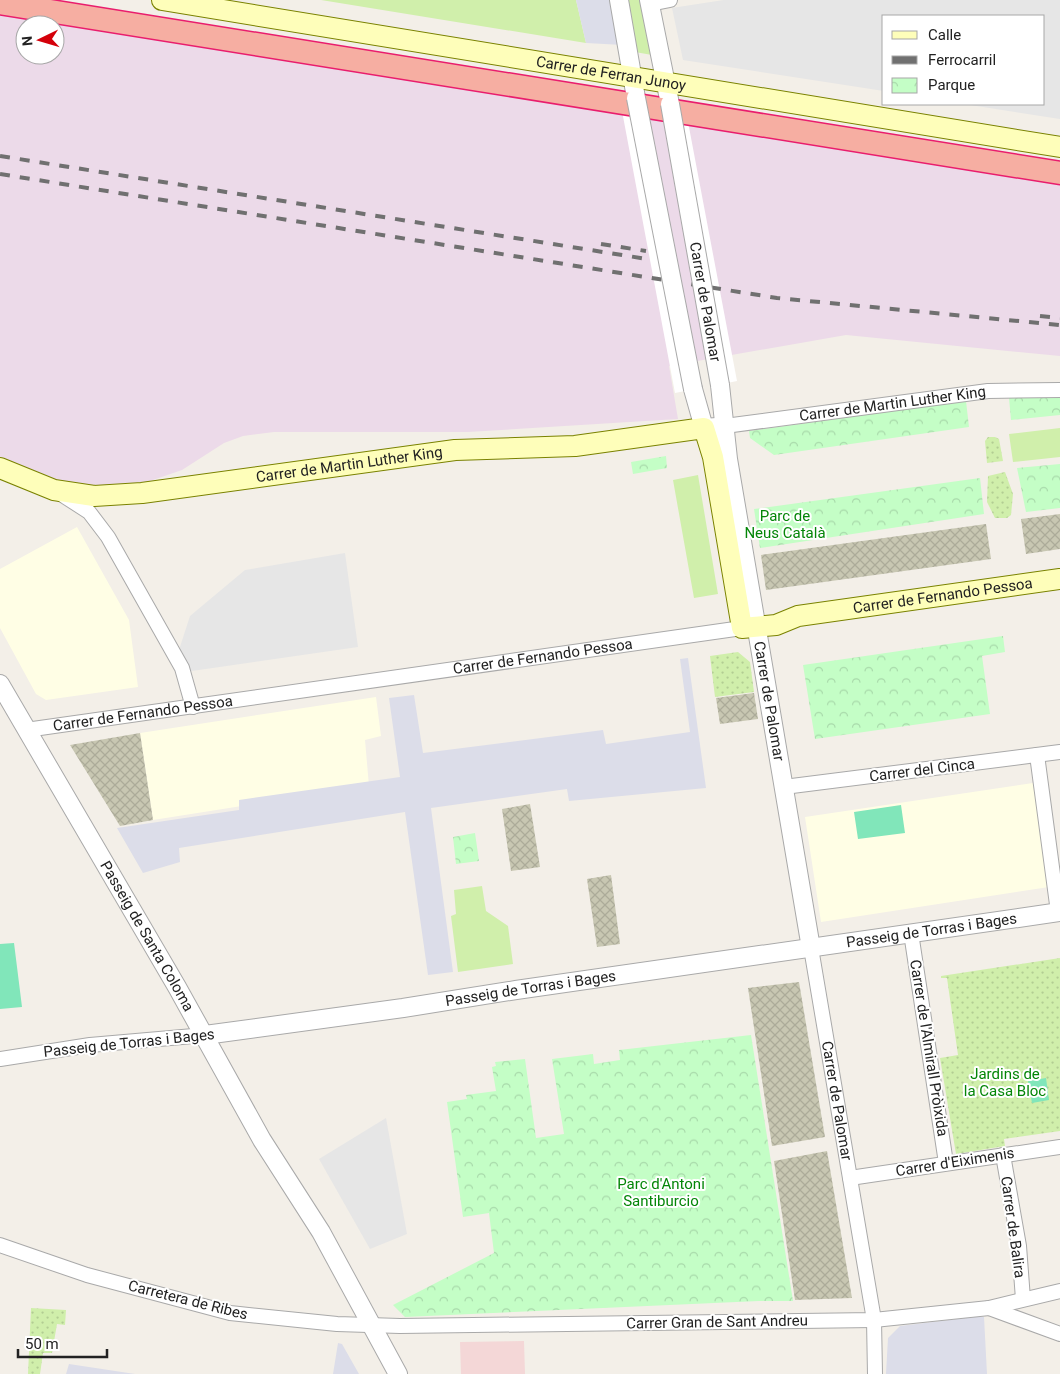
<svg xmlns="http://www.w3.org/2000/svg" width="1060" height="1374" viewBox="0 0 1060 1374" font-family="Roboto,sans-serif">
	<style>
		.commercial { fill: #f4d7d7 }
		.education { fill: #fffee5 }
		.railway { fill: #ecdae9; fill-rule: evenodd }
		.construction { fill: url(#construction-cross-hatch) }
		.grass { fill: #d0efab }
		.park { fill: url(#park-crowns) }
		.garden { fill: url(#garden-dots) }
		.pitch { fill: #81e6ba }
		.parking { fill: #e6e6e6 }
		.plaza { fill: #dcdde9 }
		.pier { fill: #fff }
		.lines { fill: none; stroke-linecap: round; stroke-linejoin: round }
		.minor-casing { stroke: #a9a9a9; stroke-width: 16 }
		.tertiary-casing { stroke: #a9a9a9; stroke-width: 20 }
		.secondary-casing { stroke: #7a8200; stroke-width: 22 }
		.trunk-casing { stroke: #e91d6d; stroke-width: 25 }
		.minor { stroke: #fff; stroke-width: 14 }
		.tertiary { stroke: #fff; stroke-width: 18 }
		.secondary { stroke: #fefeba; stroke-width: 20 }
		.trunk { stroke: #f6aea2; stroke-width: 22 }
		.rail { stroke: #707070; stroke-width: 4; stroke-dasharray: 10 10; stroke-linecap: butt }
		.tertiary-bridge-casing { stroke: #a9a9a9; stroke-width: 20; stroke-linecap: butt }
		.tertiary-bridge { stroke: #fff; stroke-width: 18 }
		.labels { text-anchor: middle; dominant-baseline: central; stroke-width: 4; stroke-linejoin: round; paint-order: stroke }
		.street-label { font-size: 15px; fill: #222; stroke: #fff }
		.park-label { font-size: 15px; fill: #048608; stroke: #fff }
	</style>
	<defs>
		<pattern id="construction-cross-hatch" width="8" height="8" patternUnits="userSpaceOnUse" patternTransform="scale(1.25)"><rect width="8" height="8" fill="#c8c7b2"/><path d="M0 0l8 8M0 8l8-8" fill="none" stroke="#acab99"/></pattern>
		<pattern id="park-crowns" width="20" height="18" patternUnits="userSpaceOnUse" patternTransform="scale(1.25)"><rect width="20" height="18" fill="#c4fec6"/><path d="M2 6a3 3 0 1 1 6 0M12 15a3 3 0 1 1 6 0" fill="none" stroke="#a8d9aa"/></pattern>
		<pattern id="garden-dots" width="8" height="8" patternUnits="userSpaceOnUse" patternTransform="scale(1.25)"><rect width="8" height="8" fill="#d0efab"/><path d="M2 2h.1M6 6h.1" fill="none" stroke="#b2cd93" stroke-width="1.8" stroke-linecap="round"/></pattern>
	</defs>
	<rect width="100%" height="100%" fill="#f3efe8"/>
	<path class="commercial" d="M524 1341 525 1374H461L460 1342Z"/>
	<path class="education" d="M77 527 129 620 138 687 46 700 36 694 0 628V569Z
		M376 697 381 736 365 740 369 786 153 820 140 733Z
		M1033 783 1049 887 821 922 805 817Z"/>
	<path class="railway" d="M0 15 1060 183V356L846 335 669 366 678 419 468 432H274L243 436 224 443 182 470 147 482 125 486 94 488 37 476 8 464 0 457ZM25 25H55V55H25Z"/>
	<path class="construction" d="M1060 514V549L1026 554 1021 519Z
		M986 524 991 559 766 590 761 555Z
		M754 693 758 719 720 724 716 698Z
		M140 733 153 820 120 826 70 745Z
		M530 804 540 867 511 871 502 809Z
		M611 875 620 944 597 947 587 879Z
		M799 982 825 1137 772 1146 748 988Z
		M827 1151 852 1298 795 1300 774 1161Z"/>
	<path class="grass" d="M321 0H576L586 43Z
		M625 0H641L652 55 635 52Z
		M1060 428V457L1013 462 1009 434Z
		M698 475 718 594 694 598 673 480Z
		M482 886 486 911 508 926 513 964 458 972 451 916 456 914 454 890Z"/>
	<path class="park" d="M1060 397V415L1011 420 1009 398Z
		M966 401 969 427 774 455 750 438 749 431Z
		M666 456 667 468 633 474 631 462Z
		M1060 464V508L1026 512 1017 468Z
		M980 478 984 514 760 548 754 509Z
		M1003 636 1005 652 982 656 990 714 815 739 803 665Z
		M475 833 479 861 456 864 453 837Z
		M751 1035 793 1301H759L405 1317 393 1305 494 1253 489 1213 463 1217 447 1102 467 1099 466 1095 496 1091 492 1067 496 1066 495 1062 525 1059 536 1138 564 1134 552 1059 593 1054 594 1064 620 1060 619 1050Z"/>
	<path class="garden" d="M988 437H995L999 439 1003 461 987 463 985 441Z
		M1005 472 1013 494 1011 515 1007 518H995L987 502 988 476Z
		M738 652 750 662 754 692 715 697 710 656Z
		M1060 958V1131L1004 1139 1005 1146 956 1154 940 1058 958 1055 947 978H941V976Z
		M31 1308 66 1310 65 1325 57 1324 52 1353H43L40 1374H28Z"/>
	<path class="pitch" d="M901 805 905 833 858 839 854 812Z
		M14 943 22 1007 0 1009V944Z
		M1046 1078 1049 1100 1032 1103 1028 1081Z"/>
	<path class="parking" d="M724 0H1060V119L964 104H1044V16H884V91L683 60 672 8Z
		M345 553 358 647 185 672 178 653 190 616 245 570Z
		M386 1118 407 1234 370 1249 319 1159Z"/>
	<path class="plaza" d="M576 0H614L623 45 586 43Z
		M688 658 706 788 569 801 567 789 431 808 453 972 428 975 405 812 179 848 180 862 143 873 117 828 239 810V800L400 777 389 698 414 695 423 753 603 730 606 744 690 732 680 659Z
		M973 1317H984L987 1374H886L888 1338 900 1326Z
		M338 1343 342 1344 359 1374H333Z
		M69 1364 135 1374H66Z"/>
	<path class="pier" d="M619 95 644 100 700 388 675 393Z
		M660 102 685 106 737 381 713 386Z"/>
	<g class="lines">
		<defs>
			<g id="minor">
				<path d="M650 4 670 0"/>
				<path id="s1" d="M725 426 988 391 1060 390"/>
				<path d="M61 494 89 512 108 537 182 668 193 707"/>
				<path id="s2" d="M26 730 742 628"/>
				<path d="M1037 755 1058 912"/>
				<path d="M784 787 1060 752"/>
				<path d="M911 933 946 1163"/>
				<path id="s3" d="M811 948 874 1320 875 1374"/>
				<path d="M0 1059 90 1045 205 1035"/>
				<path d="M1003 1155 1019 1246 1023 1299"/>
				<path d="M850 1178 1060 1147"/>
				<path d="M0 1245 87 1275 230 1313 337 1324 400 1326 874 1320 989 1308 1060 1291"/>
				<path d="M989 1308 1060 1334"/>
			</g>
			<g id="tertiary">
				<path d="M619 0 636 98"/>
				<path d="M649 0 670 104"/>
				<path id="s4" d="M720 385 728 459 811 948"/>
				<path d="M693 389 704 428 717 427"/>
				<path id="s5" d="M0 684 177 987 262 1140 321 1232 398 1374"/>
				<path id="s6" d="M205 1035 403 1008 516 990 1060 912"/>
			</g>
			<g id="secondary">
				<path id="s7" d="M162 0 1060 147"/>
				<path id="s8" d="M0 468 54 490 94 496 142 493 455 450 575 446 704 428 713 457 742 628 776 625 798 616 1060 579"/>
			</g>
			<path id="trunk" d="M0 3 1060 173"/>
		</defs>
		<use href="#minor" class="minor-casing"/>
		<use href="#tertiary" class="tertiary-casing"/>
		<use href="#secondary" class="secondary-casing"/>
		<use href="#trunk" class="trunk-casing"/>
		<use href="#minor" class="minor"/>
		<use href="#tertiary" class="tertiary"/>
		<use href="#secondary" class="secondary"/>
		<use href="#trunk" class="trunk"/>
		<path class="rail" d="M0 156 647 259
			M0 174 777 298 1060 325
			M601 244 646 251
			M1040 316 1060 318"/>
		<defs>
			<g id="tertiary-bridge">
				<path d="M636 98 693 389"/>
				<path id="s9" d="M670 104 720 385"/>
			</g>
		</defs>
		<use href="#tertiary-bridge" class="tertiary-bridge-casing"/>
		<use href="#tertiary-bridge" class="tertiary-bridge"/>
	</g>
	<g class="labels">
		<g class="street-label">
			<text stroke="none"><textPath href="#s7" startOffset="455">Carrer de Ferran Junoy</textPath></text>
			<text stroke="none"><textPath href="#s9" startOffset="201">Carrer de Palomar</textPath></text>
			<text stroke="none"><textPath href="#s1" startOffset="169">Carrer de Martin Luther King</textPath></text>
			<text stroke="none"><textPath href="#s8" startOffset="356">Carrer de Martin Luther King</textPath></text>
			<text stroke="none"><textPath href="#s8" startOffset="1121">Carrer de Fernando Pessoa</textPath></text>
			<text stroke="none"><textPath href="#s2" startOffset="522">Carrer de Fernando Pessoa</textPath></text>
			<text stroke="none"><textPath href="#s4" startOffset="320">Carrer de Palomar</textPath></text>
			<text stroke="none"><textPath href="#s2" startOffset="118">Carrer de Fernando Pessoa</textPath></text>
			<text transform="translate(922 770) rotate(-7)">Carrer del Cinca</text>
			<text stroke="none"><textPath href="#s6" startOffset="734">Passeig de Torras i Bages</textPath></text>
			<text stroke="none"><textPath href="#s5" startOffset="292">Passeig de Santa Coloma</textPath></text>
			<text stroke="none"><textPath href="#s6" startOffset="329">Passeig de Torras i Bages</textPath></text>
			<text transform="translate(129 1043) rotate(-6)">Passeig de Torras i Bages</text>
			<text transform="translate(929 1048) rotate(81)">Carrer de l'Almirall Pròixida</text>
			<text stroke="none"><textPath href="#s3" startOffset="155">Carrer de Palomar</textPath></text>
			<text transform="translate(955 1162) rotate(-9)">Carrer d'Eiximenis</text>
			<text transform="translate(1013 1227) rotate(82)">Carrer de Balira</text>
			<text transform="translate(188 1300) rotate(14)">Carretera de Ribes</text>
			<text transform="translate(717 1322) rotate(-1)">Carrer Gran de Sant Andreu</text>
		</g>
		<g class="park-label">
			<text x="785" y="516">Parc de<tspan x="785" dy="17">Neus Català</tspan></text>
			<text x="1005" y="1074">Jardins de<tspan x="1005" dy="17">la Casa Bloc</tspan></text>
			<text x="661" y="1184">Parc d'Antoni<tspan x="661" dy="17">Santiburcio</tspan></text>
		</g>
	</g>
	<rect x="882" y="15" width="162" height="90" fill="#ffffff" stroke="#a7a7a7"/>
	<rect x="892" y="31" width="25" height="8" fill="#fefeba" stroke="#a7a7a7"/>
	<text x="928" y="40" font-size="15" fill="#222222">Calle</text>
	<rect x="892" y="56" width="25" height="8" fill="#707070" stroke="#a7a7a7"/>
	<text x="928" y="65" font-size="15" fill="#222222">Ferrocarril</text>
	<rect x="892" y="78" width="25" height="15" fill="url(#park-crowns)" stroke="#a7a7a7"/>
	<text x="928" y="90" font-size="15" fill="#222222">Parque</text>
	<g transform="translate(40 40) rotate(265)"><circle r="24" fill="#ffffff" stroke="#a7a7a7"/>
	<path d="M0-4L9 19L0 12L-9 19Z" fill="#d4000a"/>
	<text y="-8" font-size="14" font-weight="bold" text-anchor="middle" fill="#222222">N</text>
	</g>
	<path d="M18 1349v8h89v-8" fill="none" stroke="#222222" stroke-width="2.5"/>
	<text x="25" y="1349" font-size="15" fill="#222222" stroke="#ffffff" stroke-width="4" paint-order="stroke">50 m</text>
</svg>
